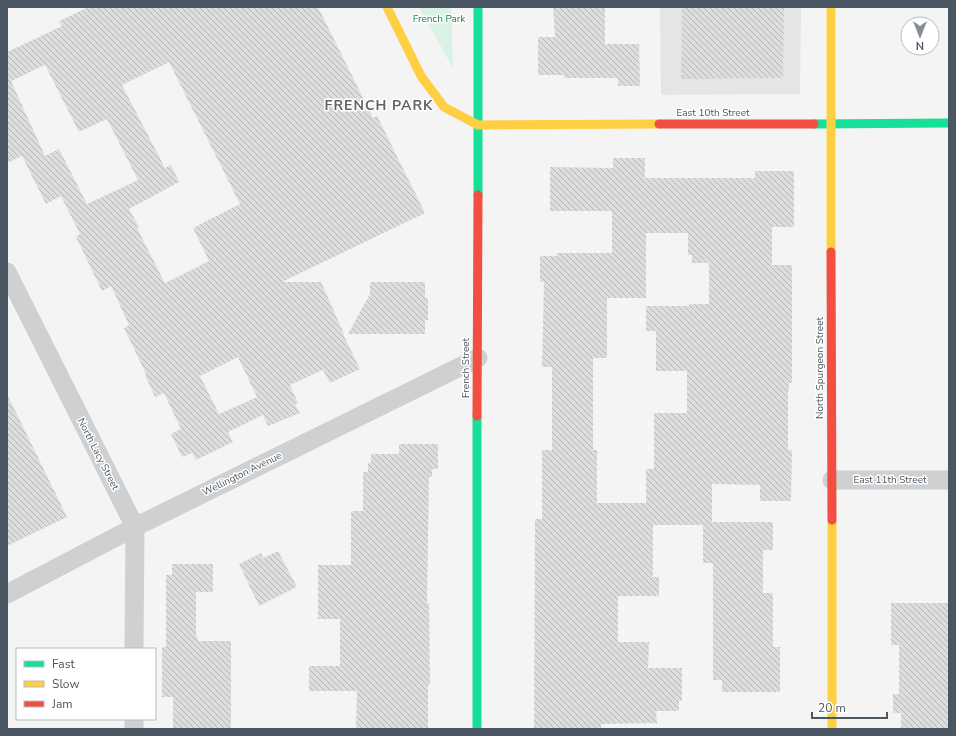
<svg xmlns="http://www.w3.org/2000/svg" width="956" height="736" viewBox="0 0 956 736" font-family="'Nunito Sans',sans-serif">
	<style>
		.education { fill: #e6e5e6 }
		.green { fill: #d9f2e3 }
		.building { fill: url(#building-back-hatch); fill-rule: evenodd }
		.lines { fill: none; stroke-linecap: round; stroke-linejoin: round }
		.street { stroke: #ced0d2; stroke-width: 19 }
		.fast { stroke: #16e098; stroke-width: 9 }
		.slow { stroke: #ffcf43; stroke-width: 9 }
		.jam { stroke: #f24e42; stroke-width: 9 }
		.labels { text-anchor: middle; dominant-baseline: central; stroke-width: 3; stroke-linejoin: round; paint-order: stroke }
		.park-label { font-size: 10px; fill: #17864f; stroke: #fff }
		.street-label { font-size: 10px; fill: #4a5661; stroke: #fff }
		.district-label { font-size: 14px; font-weight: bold; letter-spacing: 1px; fill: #5f6368; stroke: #fff }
	</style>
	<defs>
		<pattern id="building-back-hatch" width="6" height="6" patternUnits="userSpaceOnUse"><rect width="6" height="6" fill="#ddddde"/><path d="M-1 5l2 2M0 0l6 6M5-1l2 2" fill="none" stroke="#b5b6b7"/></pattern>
	</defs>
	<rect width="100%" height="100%" fill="#f4f4f4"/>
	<path class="education" d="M660 7H801L800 94 661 95Z"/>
	<path class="green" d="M419 7H451L453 68Z"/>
	<path class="building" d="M89 7H318L373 118 377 116 425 213 282 282H321L344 334H343L360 369 330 383 323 370 290 385 298 403 295 404 300 413 268 426 263 415 228 432 233 442 196 460 192 453 182 457 171 434 181 429 164 393 155 397 145 375 146 374 124 328 129 325 111 286 102 291 76 237 80 234 61 196 46 204 22 156 7 163V52L62 26 59 21ZM169 62 240 204 193 228 209 261 165 283 137 228 139 227 129 209 179 182 171 165 165 168 122 85ZM45 65 79 132 107 119 138 180 87 204 59 149 45 156 11 81ZM238 357 257 397 219 414 200 376Z
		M553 7H605V44H639L640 86H618V78H564V75H538V37H555Z
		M682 7H784L783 78 681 79Z
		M613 158H645V178H755V171H794V227H772V265H792V383H789V391H788V450H792L791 501H760V485L712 484V522H773V550H763V593H773V647H780V692H722V680H713V563H703V525H653V577H659V596H618V642H649L648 668H682V701H679V711H656L657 723 601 724V729H534L535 519H542V450H552V367H542L544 282H540V256H557V253H612V211H550V167L613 168ZM646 233H688V255H692V263H709V304H689V306H646V331H656V371H687V413H654V469H646V503H597V450H593V358H607V298H646Z
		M370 282H425V298H428V320H425V334H348L370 294Z
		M7 394 67 517 7 546Z
		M399 444H438V469H432V477H429L427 603H429L430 685H428V729H356L357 691H309V666H340V619H318V565H351V511H363V472H368V463H371V454H399Z
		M278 551 297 587 259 606 239 564 261 553 263 558Z
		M172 564H213V592H196V637H198V641H231V729H173V697H162V647H166V575H172Z
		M891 603H949V729H901V713H893V694H899V645H891Z"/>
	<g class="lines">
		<path class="street" d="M7 272 135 527 134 649
			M832 480H949
			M7 594 135 527 478 358
			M134 729V719"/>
		<path class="fast" d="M814 124 949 123
			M478 195V7
			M477 729V416"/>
		<path class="slow" d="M387 7 421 76 444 107 478 125 659 124
			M831 7V252
			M832 520V729"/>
		<path class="jam" d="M659 124H814
			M831 252 832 520
			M477 416 478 195"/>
	</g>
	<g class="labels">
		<g class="park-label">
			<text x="439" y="19">French Park</text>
		</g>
		<g class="street-label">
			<text x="713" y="113">East 10th Street</text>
			<text transform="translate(466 368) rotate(-90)">French Street</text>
			<text transform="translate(820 368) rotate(-90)">North Spurgeon Street</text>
			<text transform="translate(98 454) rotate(63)">North Lacy Street</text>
			<text transform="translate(242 474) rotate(-26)">Wellington Avenue</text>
			<text x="890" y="480">East 11th Street</text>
		</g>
		<g class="district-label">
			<text x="379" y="105">FRENCH PARK</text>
		</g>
	</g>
	<rect width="956" height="736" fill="none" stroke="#4a5661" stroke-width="16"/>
	<rect x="16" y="648" width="140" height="72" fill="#ffffff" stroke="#b7bbc0"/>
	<rect x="24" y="661" width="20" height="6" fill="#16e098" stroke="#b7bbc0"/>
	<text x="52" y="668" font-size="12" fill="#4a5661">Fast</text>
	<rect x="24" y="681" width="20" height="6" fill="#ffcf43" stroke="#b7bbc0"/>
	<text x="52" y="688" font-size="12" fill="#4a5661">Slow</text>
	<rect x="24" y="701" width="20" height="6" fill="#f24e42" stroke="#b7bbc0"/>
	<text x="52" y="708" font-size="12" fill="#4a5661">Jam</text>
	<g transform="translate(920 36) rotate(180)"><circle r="19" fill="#ffffff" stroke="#b7bbc0"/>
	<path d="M0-3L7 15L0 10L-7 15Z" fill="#868d94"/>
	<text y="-6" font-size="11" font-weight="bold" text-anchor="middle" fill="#4a5661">N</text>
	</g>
	<path d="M812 712v6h75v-6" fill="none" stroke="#4a5661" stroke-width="2"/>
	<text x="818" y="712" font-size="12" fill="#4a5661" stroke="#ffffff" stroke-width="3" paint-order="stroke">20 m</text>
</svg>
